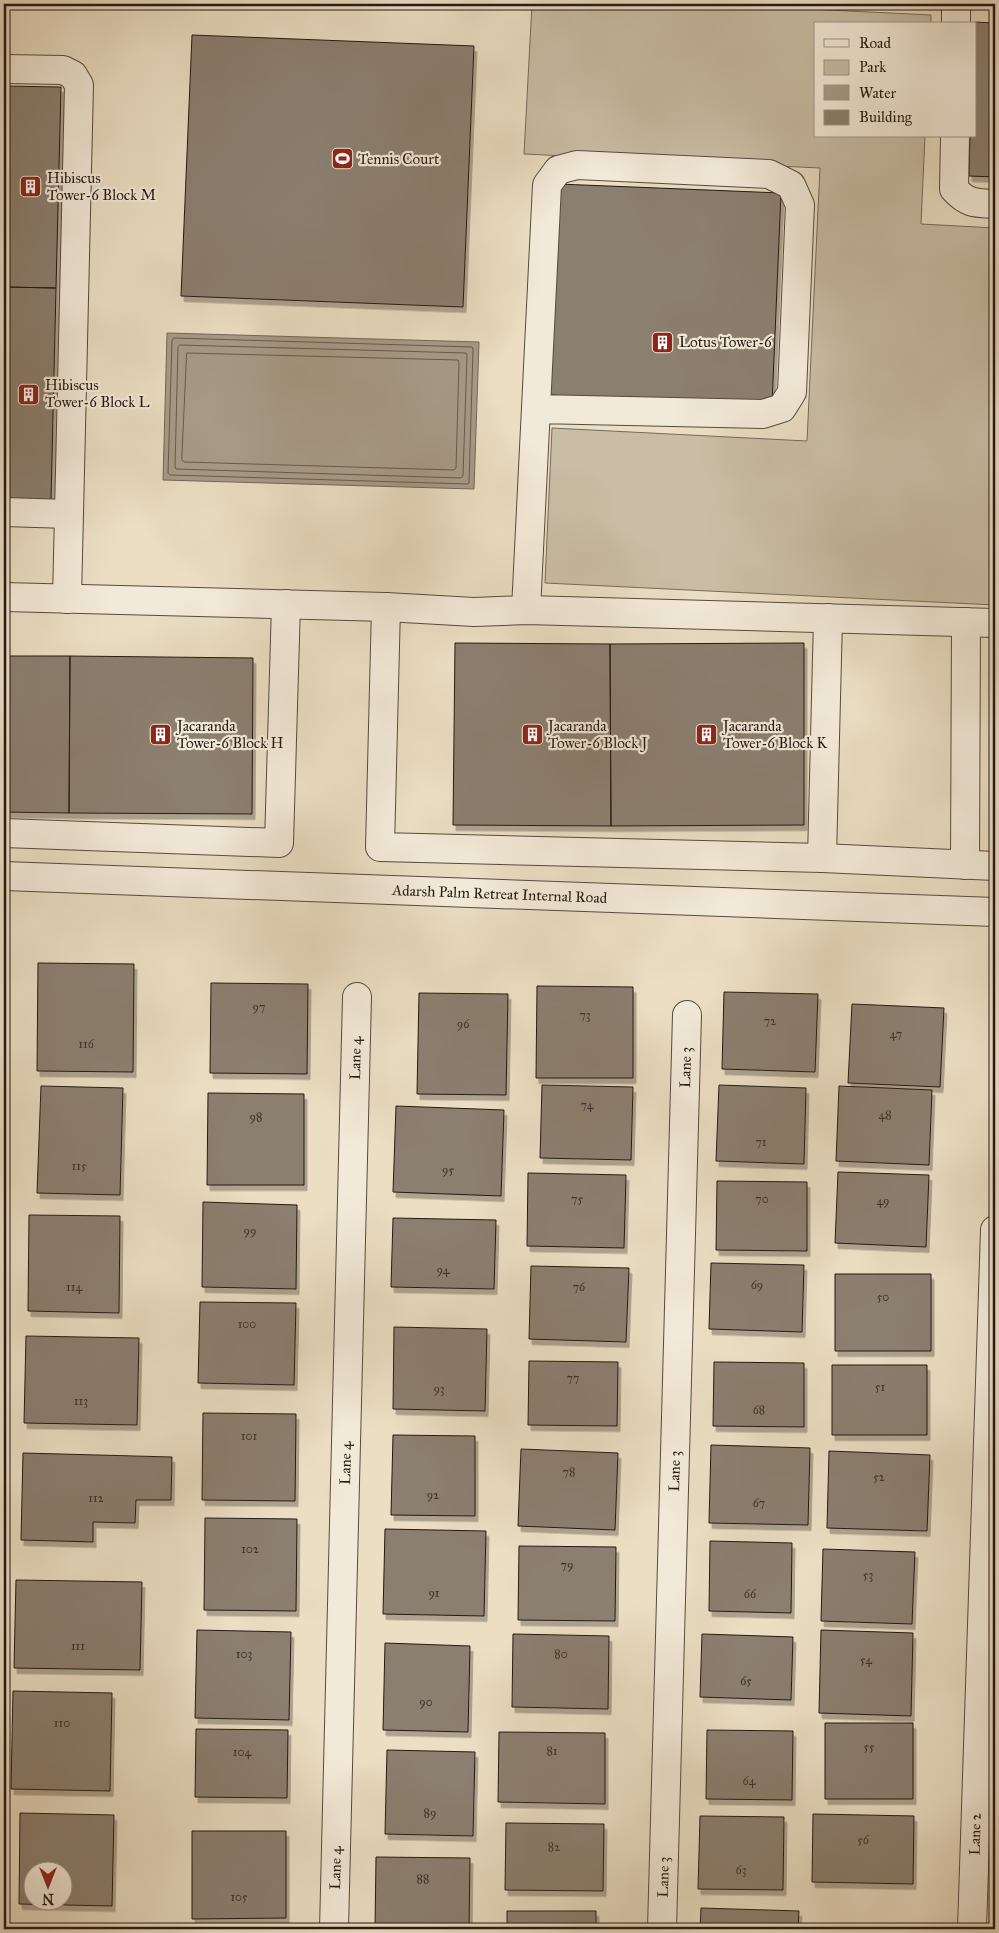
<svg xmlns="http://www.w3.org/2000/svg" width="999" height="1933" viewBox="0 0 999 1933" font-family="'IM FELL Great Primer',serif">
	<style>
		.green { fill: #c9bda5; stroke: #766b5c }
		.water { fill: #a79b88; stroke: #73675a }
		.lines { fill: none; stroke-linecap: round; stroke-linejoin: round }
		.shore { stroke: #665a4e; stroke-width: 1 }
		.building { fill: #8b7f6f; stroke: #241914; fill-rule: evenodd; filter: url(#shadow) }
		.street-casing { stroke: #564a40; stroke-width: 30 }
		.street { stroke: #f2ead8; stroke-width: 28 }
		.labels { text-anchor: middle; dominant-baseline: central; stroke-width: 4.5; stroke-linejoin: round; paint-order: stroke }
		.number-label { font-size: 12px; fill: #3e322b }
		.poi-label { font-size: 15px; fill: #241914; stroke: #f2ead8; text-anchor: start }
		.street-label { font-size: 15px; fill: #241914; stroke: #f2ead8 }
	</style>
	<defs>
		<filter id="shadow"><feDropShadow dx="3" dy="5.5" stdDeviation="0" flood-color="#0004"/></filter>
	</defs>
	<rect width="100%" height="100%" fill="#ebdec3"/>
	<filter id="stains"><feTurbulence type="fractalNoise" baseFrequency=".004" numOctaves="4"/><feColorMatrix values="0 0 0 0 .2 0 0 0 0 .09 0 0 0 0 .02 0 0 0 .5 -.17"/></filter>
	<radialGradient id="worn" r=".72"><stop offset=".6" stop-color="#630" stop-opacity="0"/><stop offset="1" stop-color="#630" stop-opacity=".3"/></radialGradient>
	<path class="green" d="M532 4H706L931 15V24H815V136H925L921 224 995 228V605L545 583 552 428 807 441 820 168 524 154Z"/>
	<path class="water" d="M167 333 479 342 474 489 163 480Z"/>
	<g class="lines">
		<path class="shore" d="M174 338 472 347 473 349 469 483 467 484 170 475 168 473 172 341Z
			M180 345 466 353 467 355 463 476 461 478 176 469 175 467 178 347Z
			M187 353 458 360 459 363 456 468 454 470 184 462 182 460Z"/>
	</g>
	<path class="building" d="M975 22 995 23V177L969 176 970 136H975Z
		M192 35 474 46 463 307 181 296Z
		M4 86 61 87 56 288 4 287Z
		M558 184 781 193 772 405 548 395Z
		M4 287 56 288 51 500 4 499Z
		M455 643 610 644 611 826 453 825Z
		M804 643V825L611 826 610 644Z
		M4 656H70L69 813 4 812Z
		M70 656 253 658 252 814 69 813Z
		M38 963 134 964 133 1072 37 1071Z
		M211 983 308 984 307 1074 210 1073Z
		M537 986 633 987V1078H536Z
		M724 992 818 994 815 1072 722 1069Z
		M419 993 508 994 506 1095 417 1094Z
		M852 1004 944 1008 940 1087 848 1083Z
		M542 1085 633 1087 631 1160 540 1158Z
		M719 1085 806 1088 804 1164 716 1161Z
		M41 1086 123 1088 120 1195 37 1193Z
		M839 1086 932 1090 929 1165 836 1161Z
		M208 1093 304 1094V1185H207Z
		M396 1106 504 1110 501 1196 393 1192Z
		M838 1172 929 1175 926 1247 835 1243Z
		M528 1173 626 1175 624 1248 527 1246Z
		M717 1181 807 1182V1251L716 1250Z
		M203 1202 297 1205 296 1289 202 1287Z
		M29 1215 120 1216 119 1313 28 1311Z
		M393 1218 496 1220 494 1289 391 1287Z
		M711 1263 804 1265 802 1332 709 1329Z
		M531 1266 629 1268 626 1342 529 1339Z
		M835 1274H931V1351H835Z
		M200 1302 296 1303 294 1385 198 1383Z
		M394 1327 487 1329 485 1411 393 1409Z
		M26 1336 139 1338 137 1425 24 1423Z
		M529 1361 618 1362 617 1426 528 1425Z
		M714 1362 804 1363V1427L713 1426Z
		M832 1365H927V1435H832Z
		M203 1413 296 1414 295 1501 202 1500Z
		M393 1435 475 1436V1516L391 1515Z
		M711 1445 810 1448 808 1525 709 1523Z
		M521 1449 618 1453 615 1530 518 1526Z
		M829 1451 930 1455 927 1531 827 1528Z
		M23 1453 172 1457 171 1500H136L135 1523 93 1522V1542L21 1540Z
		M205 1518 297 1519 296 1611 204 1610Z
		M385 1529 486 1531 484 1616 383 1614Z
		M710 1541 792 1543 791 1613 709 1611Z
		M519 1546 616 1547 615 1621 518 1620Z
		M823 1549 915 1552 912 1624 821 1621Z
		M16 1580 142 1582 140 1670 14 1668Z
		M197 1630 291 1632 289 1720 195 1718Z
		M821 1630 913 1633 911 1716 819 1713Z
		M513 1634 609 1636 608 1709 512 1707Z
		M702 1634 793 1637 791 1700 700 1697Z
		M385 1643 470 1646 468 1732 383 1730Z
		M13 1691 112 1693 110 1791 11 1789Z
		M825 1723H913V1799H825Z
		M196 1729 288 1730 287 1798 195 1797Z
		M707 1730 793 1731 792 1800 706 1799Z
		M499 1732 605 1733V1804L498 1802Z
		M387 1750 475 1752 473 1836 385 1834Z
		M20 1813 114 1815 112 1906 19 1904ZM32 1870H62V1900H32Z
		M813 1814 914 1816 913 1884 812 1882Z
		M700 1816 784 1817 783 1890 698 1889Z
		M506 1823 604 1824 603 1891 505 1890Z
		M192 1831H286V1918L192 1919Z
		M376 1857 470 1858 469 1929H375Z
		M701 1908 799 1911 798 1929H700Z
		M507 1911H596V1929H507Z
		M857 1928 906 1929H857Z"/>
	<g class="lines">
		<defs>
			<g id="street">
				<path d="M956 24V4"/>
				<path d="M4 69 63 70 73 75 79 85 67 599"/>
				<path d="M955 136 954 189C968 204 975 203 995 204"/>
				<path d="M4 512 68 514"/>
				<path d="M4 597 386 607 474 612 526 610 995 623"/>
				<path d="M386 607 380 847 822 858 995 866"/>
				<path d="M526 610 547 185 558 170 577 165 769 174 791 185 800 205 792 392 782 408 763 414 537 409"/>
				<path d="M4 833 279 843 286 604"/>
				<path d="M822 858 828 618"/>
				<path d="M965 865 966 622"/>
				<path id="s1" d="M4 876 995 912"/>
				<path id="s2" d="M334 1929 357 997"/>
				<path id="s3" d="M662 1929 687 1015"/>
				<path id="s4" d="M972 1929 995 1230"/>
			</g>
		</defs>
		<use href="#street" class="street-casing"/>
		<use href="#street" class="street"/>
	</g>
	<defs>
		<symbol id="stadium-square" viewBox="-11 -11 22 22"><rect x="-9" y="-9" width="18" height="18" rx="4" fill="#8f2418" stroke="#f2ead8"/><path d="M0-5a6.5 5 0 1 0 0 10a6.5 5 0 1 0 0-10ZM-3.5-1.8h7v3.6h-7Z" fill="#fff"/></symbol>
		<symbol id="building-square" viewBox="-11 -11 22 22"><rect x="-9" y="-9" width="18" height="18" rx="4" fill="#8f2418" stroke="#f2ead8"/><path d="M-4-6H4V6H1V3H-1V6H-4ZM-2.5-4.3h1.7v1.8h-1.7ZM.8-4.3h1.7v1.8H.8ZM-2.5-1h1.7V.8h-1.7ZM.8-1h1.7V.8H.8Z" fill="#fff"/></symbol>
	</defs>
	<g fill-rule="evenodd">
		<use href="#stadium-square" x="330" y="146" width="25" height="25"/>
		<use href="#building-square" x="18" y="174" width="25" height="25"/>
		<use href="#building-square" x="650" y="330" width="25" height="25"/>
		<use href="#building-square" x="16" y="382" width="25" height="25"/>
		<use href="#building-square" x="148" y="722" width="25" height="25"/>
		<use href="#building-square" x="520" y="722" width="25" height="25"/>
		<use href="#building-square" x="694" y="722" width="25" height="25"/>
	</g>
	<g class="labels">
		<g class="number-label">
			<text x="259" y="1007">97</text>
			<text x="585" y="1015">73</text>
			<text x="770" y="1021">72</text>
			<text x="463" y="1024">96</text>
			<text x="896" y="1034">47</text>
			<text x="86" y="1044">116</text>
			<text x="587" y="1105">74</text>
			<text x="885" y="1115">48</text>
			<text x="256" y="1117">98</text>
			<text x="761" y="1142">71</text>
			<text x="79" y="1166">115</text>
			<text x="448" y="1170">95</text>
			<text x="577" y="1199">75</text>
			<text x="762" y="1199">70</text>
			<text x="883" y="1201">49</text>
			<text x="250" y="1231">99</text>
			<text x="443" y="1270">94</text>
			<text x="757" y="1285">69</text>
			<text x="74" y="1287">114</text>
			<text x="579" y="1287">76</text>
			<text x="883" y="1297">50</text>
			<text x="247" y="1324">100</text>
			<text x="573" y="1378">77</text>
			<text x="880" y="1387">51</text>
			<text x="439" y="1389">93</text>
			<text x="81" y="1401">113</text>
			<text x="759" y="1410">68</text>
			<text x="249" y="1436">101</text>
			<text x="569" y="1472">78</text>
			<text x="879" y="1477">52</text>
			<text x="433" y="1495">92</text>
			<text x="96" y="1498">112</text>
			<text x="759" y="1503">67</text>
			<text x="250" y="1549">102</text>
			<text x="567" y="1565">79</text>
			<text x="868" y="1575">53</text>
			<text x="434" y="1593">91</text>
			<text x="750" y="1594">66</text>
			<text x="78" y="1646">111</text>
			<text x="244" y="1654">103</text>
			<text x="561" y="1654">80</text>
			<text x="866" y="1660">54</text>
			<text x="746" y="1681">65</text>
			<text x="426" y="1702">90</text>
			<text x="62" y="1723">110</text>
			<text x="869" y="1747">55</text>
			<text x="552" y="1751">81</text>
			<text x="242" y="1752">104</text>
			<text x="749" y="1781">64</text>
			<text x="430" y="1813">89</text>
			<text x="863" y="1840">56</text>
			<text x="554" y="1847">82</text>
			<text x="741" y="1870">63</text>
			<text x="423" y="1879">88</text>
			<text x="239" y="1897">105</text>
		</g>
		<g class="poi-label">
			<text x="358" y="159">Tennis Court</text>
			<text x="47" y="178">Hibiscus<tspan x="47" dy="17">Tower-6 Block M</tspan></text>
			<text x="679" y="342">Lotus Tower-6</text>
			<text x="45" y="385">Hibiscus<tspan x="45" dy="17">Tower-6 Block L</tspan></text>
			<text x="177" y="726">Jacaranda<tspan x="177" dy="17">Tower-6 Block H</tspan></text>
			<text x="548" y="726">Jacaranda<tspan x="548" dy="17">Tower-6 Block J</tspan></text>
			<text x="723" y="726">Jacaranda<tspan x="723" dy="17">Tower-6 Block K</tspan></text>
		</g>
		<g class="street-label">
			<text stroke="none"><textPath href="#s1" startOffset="496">Adarsh Palm Retreat Internal Road</textPath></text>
			<text stroke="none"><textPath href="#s2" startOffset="871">Lane 4</textPath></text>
			<text stroke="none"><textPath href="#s3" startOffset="862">Lane 3</textPath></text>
			<text stroke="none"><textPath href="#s2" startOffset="466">Lane 4</textPath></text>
			<text stroke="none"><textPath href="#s3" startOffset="458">Lane 3</textPath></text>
			<text stroke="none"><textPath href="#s4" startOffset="95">Lane 2</textPath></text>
			<text stroke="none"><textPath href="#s2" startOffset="61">Lane 4</textPath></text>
			<text stroke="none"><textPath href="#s3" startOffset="52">Lane 3</textPath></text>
		</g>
	</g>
	<rect width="999" height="1933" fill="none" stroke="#ebdec3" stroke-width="20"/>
	<rect x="5" y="5" width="989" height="1923" fill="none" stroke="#241914" stroke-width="2.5"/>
	<rect x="10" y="10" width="979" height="1913" fill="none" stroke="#241914"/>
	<rect x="814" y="22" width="162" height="115" fill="#f2ead8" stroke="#a0968a"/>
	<rect x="824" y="39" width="25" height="8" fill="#f2ead8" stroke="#a0968a"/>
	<text x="859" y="48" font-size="15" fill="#241914">Road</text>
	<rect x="824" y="60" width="25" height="15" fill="#c9bda5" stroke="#a0968a"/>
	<text x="859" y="72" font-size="15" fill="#241914">Park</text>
	<rect x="824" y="85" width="25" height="15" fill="#a79b88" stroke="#a0968a"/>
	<text x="859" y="98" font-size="15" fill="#241914">Water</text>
	<rect x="824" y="110" width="25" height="15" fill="#8b7f6f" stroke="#a0968a"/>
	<text x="859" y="122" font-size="15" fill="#241914">Building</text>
	<g transform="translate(48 1886) rotate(180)"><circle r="24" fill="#f2ead8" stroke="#a0968a"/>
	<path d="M0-4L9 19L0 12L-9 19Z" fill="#8f2418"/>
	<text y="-8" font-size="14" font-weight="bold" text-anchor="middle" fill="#241914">N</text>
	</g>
	<rect width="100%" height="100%" filter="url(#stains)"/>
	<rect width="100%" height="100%" fill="url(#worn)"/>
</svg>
